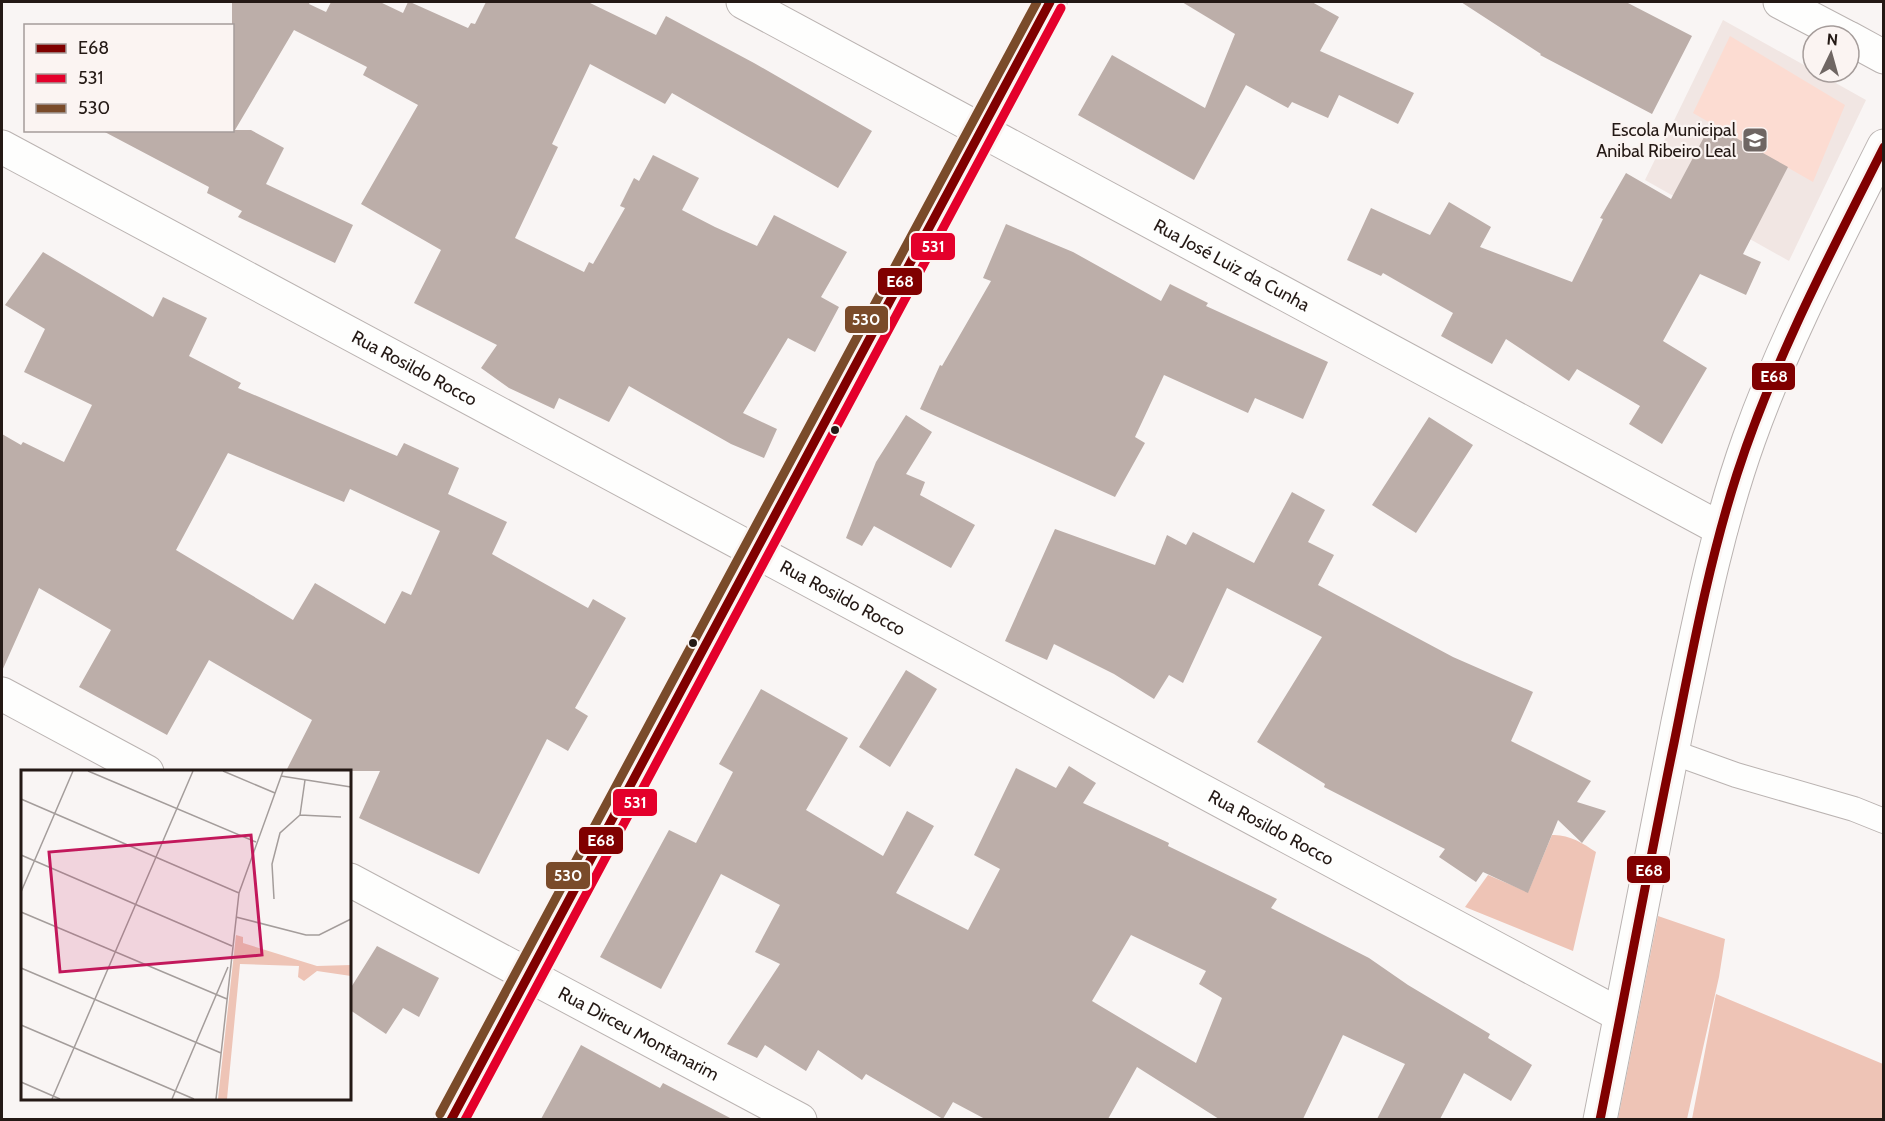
<svg xmlns="http://www.w3.org/2000/svg" width="1885" height="1121" viewBox="0 0 1885 1121" font-family="Cabin,sans-serif">
	<style>
		.built { fill: #f1e6e3 }
		.green { fill: #fcdcd2 }
		.forest { fill: #eec4b6 }
		.building { fill: #bcaea9; fill-rule: evenodd }
		.lines { fill: none; stroke-linecap: round; stroke-linejoin: round }
		.service-casing { stroke: #bab3b1; stroke-width: 26 }
		.minor-casing { stroke: #bab3b1; stroke-width: 35 }
		.tertiary-casing { stroke: #bab3b1; stroke-width: 35 }
		.service { stroke: #fefefd; stroke-width: 24 }
		.minor { stroke: #fefefd; stroke-width: 33 }
		.tertiary { stroke: #fefefd; stroke-width: 33 }
		.bus-1-casing { stroke: #fbf4f2; stroke-width: 14 }
		.bus-2-casing { stroke: #fbf4f2; stroke-width: 14 }
		.bus-3-casing { stroke: #fbf4f2; stroke-width: 14 }
		.bus-1 { stroke: #800000; stroke-width: 9 }
		.bus-2 { stroke: #e4002b; stroke-width: 9 }
		.bus-3 { stroke: #7a4b2a; stroke-width: 9 }
		.bus-dot { fill: #241915; stroke: #fbf4f2; stroke-width: 2 }
		.labels { text-anchor: middle; dominant-baseline: central; stroke-width: 4.5; stroke-linejoin: round; paint-order: stroke }
		.poi-label { font-size: 18px; fill: #241915; stroke: #fbf4f2; text-anchor: end }
		.street-label { font-size: 18px; fill: #241915; stroke: #fbf4f2 }
		.inset-road { fill: none; stroke: #a49d9b; stroke-width: 1.5 }
		.view { fill: #c2185b; fill-opacity: 0.15; stroke: #c2185b; stroke-width: 3 }
		.inset-edge { fill: none; stroke: #241915; stroke-width: 3 }
		.line-badge { stroke: #fbf4f2; stroke-width: 2 }
		.badge-label { font-size: 16px; text-anchor: middle; font-weight: bold; fill: #fff }
	</style>
	<rect width="100%" height="100%" fill="#f9f5f4"/>
	<path class="built" d="M1723 20 1813 70V72H1816L1866 100 1789 261 1645 180Z"/>
	<path class="green" d="M1730 36 1845 105 1813 182 1693 113Z"/>
	<path class="forest" d="M1552 835C1568 834 1583 843 1596 852L1573 951 1465 907 1488 875 1528 892Z
		M1658 916 1725 939 1719 977 1687 1119H1618Z
		M1716 994 1883 1064V1119H1692Z"/>
	<path class="building" d="M232 2H310L309 4 326 12 331 2H380L403 13 408 2H410L468 28 471 23 475 24 486 2H588L656 35 666 16 754 63 872 131 838 188 672 93 665 104 590 64 552 144 558 147 515 238 584 272 589 262 593 264 625 208 620 206 634 178 639 181 653 155 699 178 682 210 715 227 757 246 774 215 847 252 821 297 839 307 815 352 788 338 743 413 777 429 764 458 731 444 629 386 609 422 559 398 554 409 509 388 481 368 497 345 414 303 441 250 361 204 418 105 363 75 367 67 294 30 235 130H251L284 148 266 184 353 225 335 263 238 217 242 211 207 193 209 187 101 130H232Z
		M1182 2H1312L1339 17 1320 51 1414 93 1398 124 1339 95 1328 118 1292 102 1288 108 1246 85 1194 180 1078 115 1112 55 1205 108 1235 34Z
		M1461 2H1626L1692 36 1652 114 1540 55 1541 54Z
		M1711 124 1788 167 1743 254 1761 262 1746 295 1700 274 1663 341 1707 368 1662 444 1629 424 1640 406 1577 369 1569 381 1506 339 1492 364 1441 336 1453 313 1383 273 1381 276 1347 260 1371 208 1430 235 1449 202 1491 227 1480 247 1572 282 1603 219 1600 218 1626 173 1671 199Z
		M1006 224 1073 252 1161 301 1170 284 1208 303 1206 306 1328 362 1303 419 1255 398 1248 413 1164 375 1135 437 1145 443 1115 497 920 409 940 365 942 366 991 281 983 278Z
		M43 252 153 317 163 297 207 318 189 356 241 383 238 388 397 456 404 443 459 468 448 494 507 522 492 554 588 608 593 599 626 618 575 708 588 716 568 751 547 739 479 874 359 818 380 771H286L312 720 209 660 167 735 79 687 111 630 39 588 2 671V434L21 445 23 442 64 462 92 405 24 372 45 329 5 305ZM228 453 344 502 350 489 440 531 411 595 402 591 385 624 315 583 293 620 176 550Z
		M906 415 932 432 906 474 925 482 920 495 975 525 951 568 874 526 862 546 846 538 876 462Z
		M1429 417 1473 445 1416 533 1372 505Z
		M1292 492 1325 510 1308 542 1334 555 1318 585 1453 657 1533 692 1511 741 1591 781 1577 802 1606 811 1582 843 1558 820 1528 893 1483 872 1476 882 1439 857 1445 849 1324 787 1325 784 1257 742 1322 637 1227 588 1183 683 1169 675 1154 699 1114 674 1054 644 1047 660 1005 641 1055 529 1155 565 1167 535 1186 545 1193 532 1254 563Z
		M906 670 937 689 890 767 859 747Z
		M761 689 848 738 806 810 883 856 907 811 934 826 896 893 968 930 1000 869 974 855 1016 768 1056 788 1069 766 1096 783 1083 803 1169 843 1168 846 1277 899 1271 908 1369 958 1408 985 1490 1034 1488 1038 1532 1065 1511 1101 1464 1073 1440 1119H1377L1405 1064 1343 1035 1303 1119H1219L1137 1067 1108 1119H985L953 1102 943 1119 866 1074 862 1080 818 1050 806 1071 765 1045 757 1058 727 1044 780 964 755 952 780 905 721 874 661 989 600 957 669 830 696 843 733 772 719 764ZM1131 935 1206 971 1199 984 1222 998 1196 1063 1092 1001Z
		M377 946 439 978 419 1017 403 1008 386 1034 350 1010V989Z
		M581 1045 660 1088 663 1083 732 1119H541Z"/>
	<g class="lines">
		<defs>
			<path id="service" d="M1672 752 1736 775 1854 809 1884 821"/>
			<g id="minor">
				<path id="s1" d="M743 2 1721 529"/>
				<path d="M1780 2 1845 36"/>
				<path d="M1849 38 1884 57"/>
				<path id="s2" d="M2 147 1620 1015"/>
				<path d="M2 694 147 772"/>
				<path id="s3" d="M350 880 800 1120"/>
			</g>
			<path id="tertiary" d="M451 1120 1050 2
				M1600 1120C1626 987 1651 854 1678 722 1698 627 1716 531 1749 439 1785 338 1836 242 1884 146"/>
		</defs>
		<use href="#service" class="service-casing"/>
		<use href="#minor" class="minor-casing"/>
		<use href="#tertiary" class="tertiary-casing"/>
		<use href="#service" class="service"/>
		<use href="#minor" class="minor"/>
		<use href="#tertiary" class="tertiary"/>
		<defs>
			<path id="bus-1" d="M451 1120 1050 2
				M1600 1120C1625 994 1648 868 1674 743 1692 653 1709 561 1737 474 1774 360 1830 254 1884 147"/>
			<path id="bus-2" d="M465 1120 1061 8"/>
			<path id="bus-3" d="M440 1114 1037 2"/>
		</defs>
		<use href="#bus-1" class="bus-1-casing"/>
		<use href="#bus-2" class="bus-2-casing"/>
		<use href="#bus-3" class="bus-3-casing"/>
		<use href="#bus-1" class="bus-1"/>
		<use href="#bus-2" class="bus-2"/>
		<use href="#bus-3" class="bus-3"/>
	</g>
	<defs>
		<symbol id="school-square" viewBox="-11 -11 22 22"><rect x="-9" y="-9" width="18" height="18" rx="4" fill="#6f6663" stroke="#fbf4f2"/><path d="M0-5L7-2L0 1L-7-2ZM-4 1L0 2.5L4 1V4Q0 6-4 4Z" fill="#fff"/></symbol>
	</defs>
	<g fill-rule="evenodd">
		<use href="#school-square" x="1740" y="125" width="30" height="30"/>
	</g>
	<g class="bus-dot">
		<circle cx="835" cy="430" r="5"/>
		<circle cx="693" cy="643" r="5"/>
	</g>
	<g class="labels">
		<g class="poi-label">
			<text x="1736" y="130">Escola Municipal<tspan x="1736" dy="21">Anibal Ribeiro Leal</tspan></text>
		</g>
		<g class="street-label">
			<text stroke="none"><textPath href="#s1" startOffset="555">Rua José Luiz da Cunha</textPath></text>
			<text stroke="none"><textPath href="#s2" startOffset="468">Rua Rosildo Rocco</textPath></text>
			<text stroke="none"><textPath href="#s2" startOffset="954">Rua Rosildo Rocco</textPath></text>
			<text stroke="none"><textPath href="#s2" startOffset="1440">Rua Rosildo Rocco</textPath></text>
			<text stroke="none"><textPath href="#s3" startOffset="327">Rua Dirceu Montanarim</textPath></text>
		</g>
	</g>
	<g transform="translate(21 770)">
		<rect width="330" height="330" fill="#f9f5f4"/>
		<path d="M215 165 222 167V173L296 196 330 195V206L296 201 283 211 277 207 278 196 219 194 206 329H197Z" fill="#eec4b6"/>
		<path class="inset-road" d="M67 1 235 72M202 1 254 23M260 6 330 17M0 29 218 123M279 45 284 10M0 85 211 176M0 122 52 1M253 129 251 94 259 63 279 45 320 47M0 142 206 229M215 147 285 165H298L330 149M0 198 200 283M0 255 173 329M0 312 39 329M31 329 172 1M151 329 207 197M195 329 218 123 262 1"/>
		<path class="view" d="M230 65 241 185 39 202 28 82Z"/>
		<rect width="330" height="330" class="inset-edge"/>
	</g>
	<g class="line-badge">
		<rect x="910" y="232" width="46" height="29" rx="6" fill="#e4002b"/>
		<rect x="877" y="267" width="46" height="29" rx="6" fill="#800000"/>
		<rect x="844" y="305" width="45" height="29" rx="6" fill="#7a4b2a"/>
		<rect x="1751" y="362" width="45" height="29" rx="6" fill="#800000"/>
		<rect x="612" y="788" width="46" height="29" rx="6" fill="#e4002b"/>
		<rect x="578" y="826" width="46" height="29" rx="6" fill="#800000"/>
		<rect x="1626" y="855" width="45" height="29" rx="6" fill="#800000"/>
		<rect x="545" y="861" width="46" height="29" rx="6" fill="#7a4b2a"/>
	</g>
	<g class="badge-label">
		<text x="933" y="252">531</text>
		<text x="900" y="287">E68</text>
		<text x="866" y="325">530</text>
		<text x="1774" y="382">E68</text>
		<text x="635" y="808">531</text>
		<text x="601" y="846">E68</text>
		<text x="1649" y="876">E68</text>
		<text x="568" y="881">530</text>
	</g>
	<rect width="1885" height="1121" fill="none" stroke="#241915" stroke-width="6"/>
	<rect x="24" y="24" width="210" height="108" fill="#fbf4f2" stroke="#a59c9a" stroke-width="1.5"/>
	<rect x="36" y="44" width="30" height="9" fill="#800000" stroke="#a59c9a" stroke-width="1.5"/>
	<text x="78" y="54" font-size="18" fill="#241915">E68</text>
	<rect x="36" y="74" width="30" height="9" fill="#e4002b" stroke="#a59c9a" stroke-width="1.5"/>
	<text x="78" y="84" font-size="18" fill="#241915">531</text>
	<rect x="36" y="104" width="30" height="9" fill="#7a4b2a" stroke="#a59c9a" stroke-width="1.5"/>
	<text x="78" y="114" font-size="18" fill="#241915">530</text>
	<g transform="translate(1831 54) rotate(5)"><circle r="28" fill="#fbf4f2" stroke="#a59c9a" stroke-width="1.5"/>
	<path d="M0-4.5L10 22L0 15L-10 22Z" fill="#6f6663"/>
	<text y="-9" font-size="16" font-weight="bold" text-anchor="middle" fill="#241915">N</text>
	</g>
</svg>
